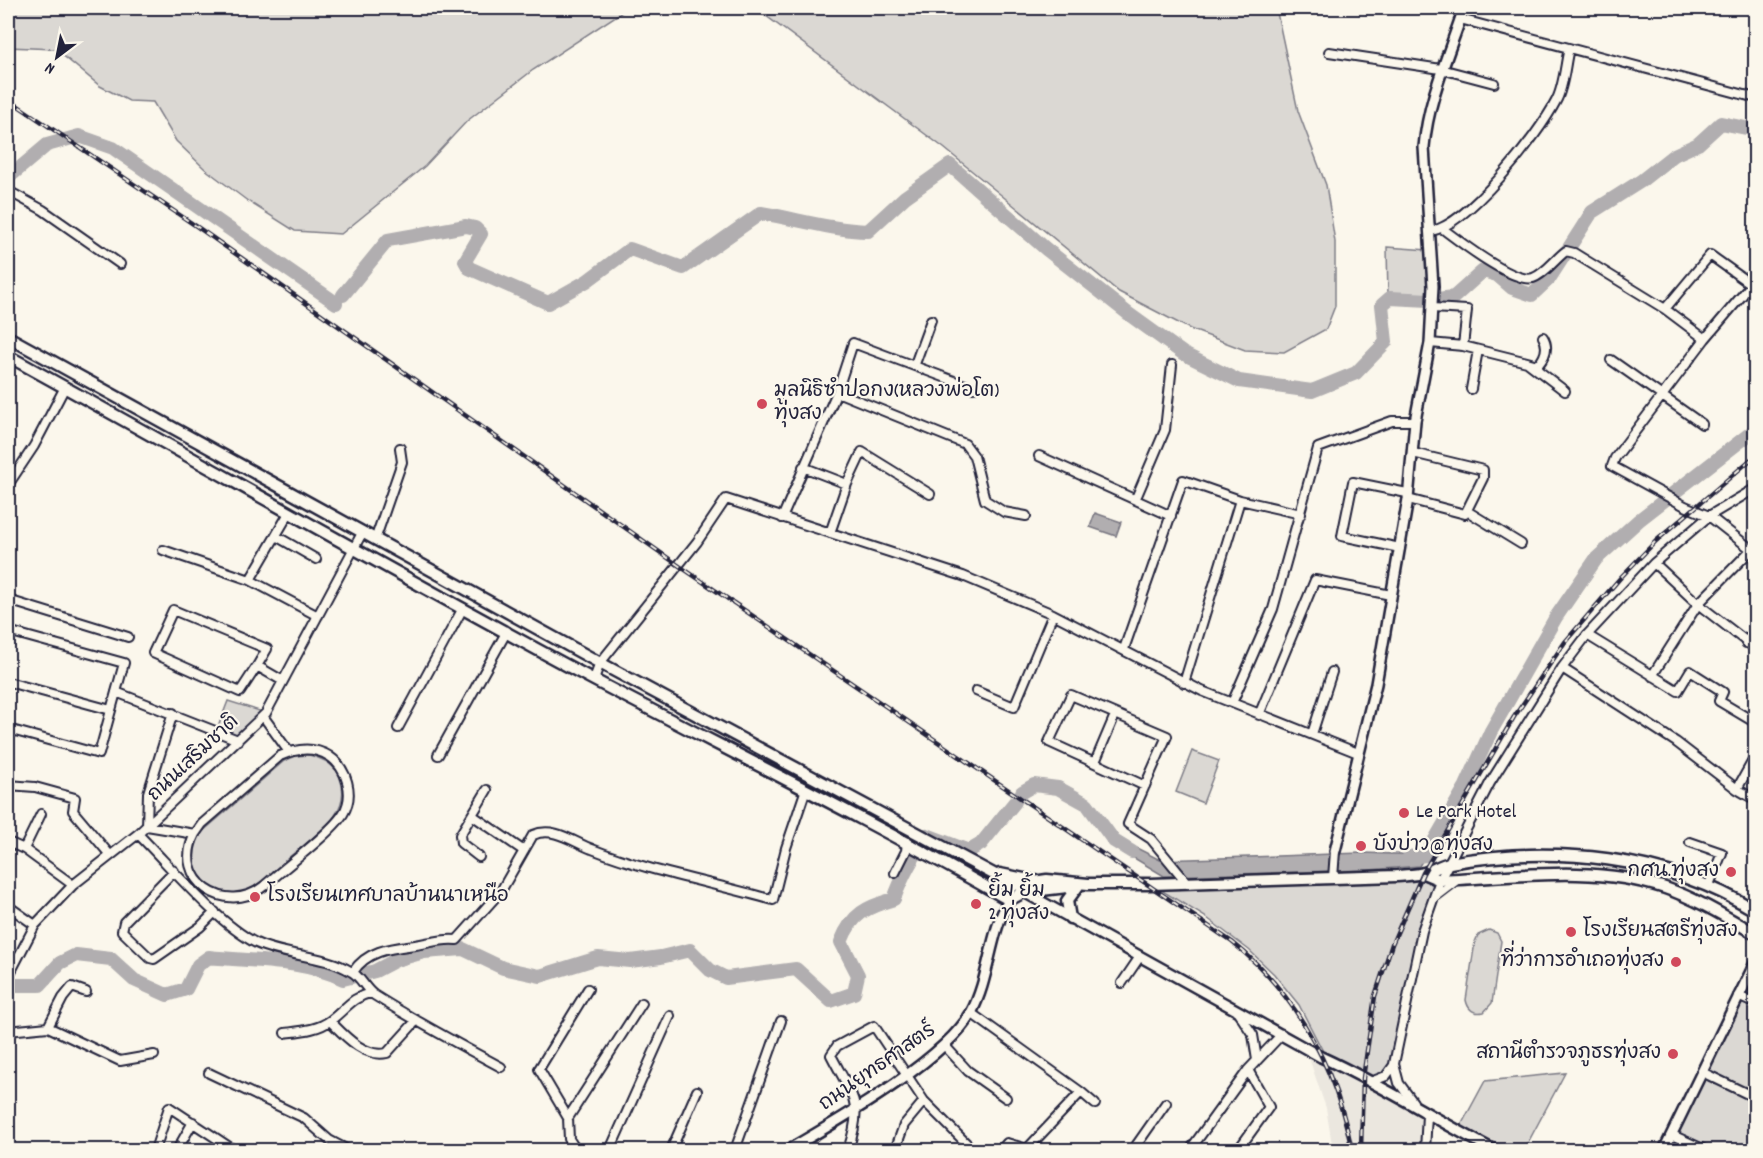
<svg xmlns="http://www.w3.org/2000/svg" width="1763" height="1158" viewBox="0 0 1763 1158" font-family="Dekko,'Playpen Sans Thai',sans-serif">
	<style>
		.built { fill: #ebe7df }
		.green { fill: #dbd8d3; stroke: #7e7d87; stroke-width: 1.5 }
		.water { fill: #b1aeb0; stroke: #787681; stroke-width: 1.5 }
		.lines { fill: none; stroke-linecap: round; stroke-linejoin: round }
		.river { stroke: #b1aeb0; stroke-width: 14 }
		.minor-casing { stroke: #22223b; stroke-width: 12 }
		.tertiary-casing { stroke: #22223b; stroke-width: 14 }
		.secondary-casing { stroke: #22223b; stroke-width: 15 }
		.minor { stroke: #fbf7ec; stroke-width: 8 }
		.tertiary { stroke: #fbf7ec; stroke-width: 9 }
		.secondary { stroke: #fbf7ec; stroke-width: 10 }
		.rail-casing { stroke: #22223b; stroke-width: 4.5 }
		.rail { stroke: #fbf7ec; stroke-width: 2; stroke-dasharray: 7; stroke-linecap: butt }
		.poi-dot { fill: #d1495b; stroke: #fbf7ec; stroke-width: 2 }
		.labels { text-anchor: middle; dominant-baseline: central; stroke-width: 4.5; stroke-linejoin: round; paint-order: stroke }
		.poi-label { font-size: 20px; fill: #22223b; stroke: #fbf7ec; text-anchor: start }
		.street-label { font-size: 20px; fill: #22223b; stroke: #fbf7ec }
	</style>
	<rect width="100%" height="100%" fill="#fbf7ec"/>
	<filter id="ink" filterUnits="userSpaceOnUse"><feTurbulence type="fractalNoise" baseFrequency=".0167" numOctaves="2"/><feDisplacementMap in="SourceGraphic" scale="12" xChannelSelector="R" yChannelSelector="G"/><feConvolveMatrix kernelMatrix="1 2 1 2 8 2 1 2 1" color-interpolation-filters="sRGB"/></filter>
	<g filter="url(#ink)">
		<path class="built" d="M1309 1058 1384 1095 1422 1117 1420 1150H1333L1326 1108Z"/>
		<path class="green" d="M8 8H628L533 70 467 121 425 166 341 234 295 231 249 202 205 169 176 141 153 102 129 101 100 86 55 49 8 47Z
			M745 8H1276L1298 111 1326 185 1335 242V306L1326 329 1284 352 1245 350 1190 329 1119 292 944 148 766 16Z
			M1387 247 1428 250 1429 300 1388 297Z
			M228 701 266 713 238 740 216 732Z
			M1192 751 1219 761 1203 803 1176 792Z
			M309 755C322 758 335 764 340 778 354 815 311 838 287 859 274 870 257 890 240 894 224 897 209 889 200 876 191 862 194 848 201 833L284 761 296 756Z
			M1397 876 1440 880 1428 910 1391 1071 1373 1081 1327 1059 1299 1005 1274 974 1249 950 1207 918 1151 884Z
			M1489 930 1497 933 1501 941 1492 1003 1484 1012C1474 1014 1468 1010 1466 1000L1475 942 1478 935Z
			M1755 961V1150H1705L1672 1135Z
			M1565 1073 1524 1150H1494L1458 1131 1485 1081Z"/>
		<path class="water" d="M1095 513 1121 522 1116 536 1090 527Z
			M1119 839 1160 860 1362 853 1426 855 1419 866 1369 870 1164 876 1114 846Z"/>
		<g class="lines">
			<path class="river" d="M8 178 47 145 79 136 113 148 336 303
				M343 295 388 240 466 226 475 228 481 234 465 261 469 268 548 303 587 281 630 249 683 268 761 213C797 219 832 230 868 231L905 197 950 165 1046 249 1130 315 1184 354 1239 381 1312 391 1356 373 1386 342 1382 305 1390 298 1429 300 1454 297 1483 271 1497 275 1512 288 1532 295 1549 279 1592 212 1641 181 1674 155 1698 144 1721 123 1756 130
				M1022 792 1034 785 1058 788 1087 804 1114 841 1132 852
				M1409 857 1426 855 1466 786 1491 731 1556 617 1596 559 1639 520 1756 429
				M8 985H40L60 963 76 955 111 959 134 980 167 995 186 989 198 965 209 957C254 962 301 959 343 979L375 971 396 960 424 952 463 949 503 968 540 976 598 958 630 961 661 957 690 950 710 970 726 978 796 969 831 1001 854 993 858 975 841 942C852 913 867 907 894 899 902 876 914 856 927 835L969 851 981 844 1015 802"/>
			<defs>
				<path id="minor" d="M1460 19 1756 98
					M1329 52 1441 69 1494 83
					M8 195 12 193 43 210 120 264
					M1443 229C1459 241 1514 284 1533 278 1545 274 1556 258 1566 251L1574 253 1665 309
					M1431 231C1468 225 1538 136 1556 101 1564 87 1565 64 1569 48
					M1756 288 1710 255 1665 309 1705 339 1615 458 1612 466 1685 506 1709 516 1756 553
					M1432 308 1467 310 1463 346
					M1543 337C1549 347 1545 357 1538 365L1527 362 1565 391
					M1705 339 1751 285
					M1430 343 1463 346 1527 362
					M1611 360 1702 424
					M915 364 931 320
					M1471 389 1478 350
					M837 392 965 444 974 456 985 500 1004 512 1026 516
					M1039 456 1171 516
					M803 467 847 484
					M8 485 34 446 65 387
					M1136 498 1165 430 1172 365
					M1408 499 1465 514 1483 478V470L1413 453
					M1467 511 1521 544
					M782 518 837 392 853 343 973 388
					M830 533 847 484 862 452 930 494
					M276 536 316 559
					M375 540 402 462 400 448
					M1400 548 1342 536 1353 482 1407 493
					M163 550 250 580 289 513
					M1751 550 1698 604 1756 649
					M1654 563 1587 635 1562 668 1676 742 1737 789 1756 800
					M250 580 318 616
					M8 600 128 637
					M8 631 124 663 99 754 8 729
					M1587 635 1678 691 1690 671 1723 692 1719 701 1756 723
					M1746 643 1756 628
					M1124 649 1183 480 1240 500 1301 514
					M257 666 267 649 173 610 153 653 240 692 257 666 283 681
					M1652 676 1698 604 1654 563 1709 516 1756 488
					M594 679 600 663 697 542 726 499 963 576 1053 614 1202 691 1358 753
					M8 682 111 710
					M1184 683 1240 500
					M976 691 1014 707 1053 614
					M116 692 238 740
					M1232 703 1273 609 1318 448 1392 421H1415
					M1756 711V714
					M173 713 148 793 147 826 195 834C171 880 226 917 264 886 283 869 331 833 343 814 355 795 347 768 329 756 313 746 297 748 280 756L202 824 195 834
					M1259 715 1315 580 1391 595
					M263 716 289 752
					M398 728 463 608
					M1312 734 1332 672
					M438 755 507 631
					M1095 762 1115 715
					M8 785 35 787 75 798 73 811 110 855
					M1145 786 1049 742 1071 695 1167 736 1128 824 1151 839 1188 884
					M1737 789 1756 755
					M487 790 472 815 524 851
					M41 814 24 849 73 885
					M472 815 460 835 461 843 479 857
					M138 834C170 866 217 923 256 943 286 957 323 954 352 972 361 977 365 989 374 995 415 1021 458 1044 501 1067
					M8 842 24 849
					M1690 842 1722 853 1709 885
					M174 871 124 922 122 931 150 958 154 959 200 927 215 912
					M895 873 906 851 907 842
					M1333 878 1335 851
					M1436 896 1457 880
					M8 906 35 925
					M353 972C367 950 392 948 415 945 430 943 442 938 457 940L501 891 533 835C554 826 573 842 592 849 650 872 714 883 773 900L786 848 805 792
					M8 977 35 925 73 885 138 834 266 713 362 533
					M1122 983 1139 958
					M1738 996 1756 1004
					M1238 1012 1253 1035 1257 1060
					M971 1013 1081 1092 1027 1149 1007 1143 1001 1150
					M330 1021C344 1035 364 1058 387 1053L416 1021
					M48 1027 120 1061 154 1055
					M8 1031 48 1027 63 998 72 987 86 992
					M285 1033C301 1031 318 1030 331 1020 347 1008 351 998 370 993
					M945 1046 968 1071 1006 1098
					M1702 1072 1756 1098
					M209 1073 304 1118 329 1140 348 1150
					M1373 1081 1386 1076 1394 1065
					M1081 1092 1095 1104
					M1413 1102 1399 1083 1394 1064 1422 931 1440 880 1490 783 1562 668
					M1422 1110 1427 1115 1425 1150
					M568 1118 642 1003
					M1672 1135 1705 1150
					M155 1150 169 1107 234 1150
					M177 1150 193 1122
					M576 1150 569 1139 568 1118 539 1069 588 989
					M610 1150 670 1016
					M671 1150 697 1091
					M735 1150 781 1021
					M848 1150C864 1102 853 1098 831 1055L837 1046 874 1026 924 1101 973 1150
					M895 1150 904 1125 924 1101
					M1133 1150 1166 1103
					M1190 1150 1248 1070 1282 1034
					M1238 1150 1269 1107 1248 1070"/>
				<path id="tertiary" d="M1335 851 1376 684 1408 499 1415 421 1430 343 1433 286 1424 147C1428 99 1449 54 1464 8
					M1024 892 1321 1057C1381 1084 1436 1120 1494 1150
					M788 1150C837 1121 944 1061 971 1013 990 978 989 934 1009 900
					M1664 1150 1756 961"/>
				<path id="secondary" d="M8 337 600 663 1014 885 1047 880 1088 884H1151L1397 876C1406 875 1416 875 1424 873 1433 870 1441 865 1450 863 1553 845 1666 855 1756 911
					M8 356C203 463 397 575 594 680 733 753 873 822 1009 900L1024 892 1076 886
					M1423 873 1440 880C1513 877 1594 864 1665 888 1697 899 1726 917 1756 934
					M1000 874 1034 881
					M1070 918 1067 901 1078 886"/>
			</defs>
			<use href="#minor" class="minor-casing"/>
			<use href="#tertiary" class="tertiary-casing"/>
			<use href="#secondary" class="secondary-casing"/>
			<use href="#minor" class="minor"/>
			<use href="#tertiary" class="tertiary"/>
			<use href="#secondary" class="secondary"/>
			<defs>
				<path id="rail" d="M8 99 196 226 678 565 1232 942C1298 995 1335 1068 1352 1150
					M1361 1150 1363 1078 1375 996 1392 944 1423 873 1514 717 1565 642 1621 577 1656 541 1756 455"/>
			</defs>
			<use href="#rail" class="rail-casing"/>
			<use href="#rail" class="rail"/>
		</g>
	</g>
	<g class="poi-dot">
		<circle cx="762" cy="404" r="6"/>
		<circle cx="1404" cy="813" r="6"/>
		<circle cx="1361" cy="846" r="6"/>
		<circle cx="1731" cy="872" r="6"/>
		<circle cx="255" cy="897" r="6"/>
		<circle cx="976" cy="904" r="6"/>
		<circle cx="1571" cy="932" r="6"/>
		<circle cx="1676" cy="962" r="6"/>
		<circle cx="1673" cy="1054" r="6"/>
	</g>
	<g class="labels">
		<g class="poi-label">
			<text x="774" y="392">มูลนิธิซำปอกง(หลวงพ่อโต)<tspan x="774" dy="23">ทุ่งสง</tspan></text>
			<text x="1416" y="813">Le Park Hotel</text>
			<text x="1373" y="846">บังบ่าว@ทุ่งสง</text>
			<text x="1719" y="872" text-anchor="end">กศน.ทุ่งสง</text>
			<text x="988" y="892">ยิ้ม ยิ้ม<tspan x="988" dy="23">2 ทุ่งสง</tspan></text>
			<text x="267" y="897">โรงเรียนเทศบาลบ้านนาเหนือ</text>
			<text x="1583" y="932">โรงเรียนสตรีทุ่งสง</text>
			<text x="1664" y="962" text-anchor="end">ที่ว่าการอำเถอทุ่งสง</text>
			<text x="1661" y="1054" text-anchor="end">สถานีตำรวจภูธรทุ่งสง</text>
		</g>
		<g class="street-label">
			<text transform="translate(194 759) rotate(-43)">ถนนเสริมชาติ</text>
			<text transform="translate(878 1068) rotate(-35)">ถนนยุทธศาสตร์</text>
		</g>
	</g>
	<rect width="1763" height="1158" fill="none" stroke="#fbf7ec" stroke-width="30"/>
	<rect x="15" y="15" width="1733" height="1128" fill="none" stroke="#22223b" stroke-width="2" filter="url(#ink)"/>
	<g transform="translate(57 57) rotate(212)" stroke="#fbf7ec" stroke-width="4.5" paint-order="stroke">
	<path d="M0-4.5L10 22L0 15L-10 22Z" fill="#22223b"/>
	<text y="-9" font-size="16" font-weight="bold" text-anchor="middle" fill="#22223b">N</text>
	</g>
</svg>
